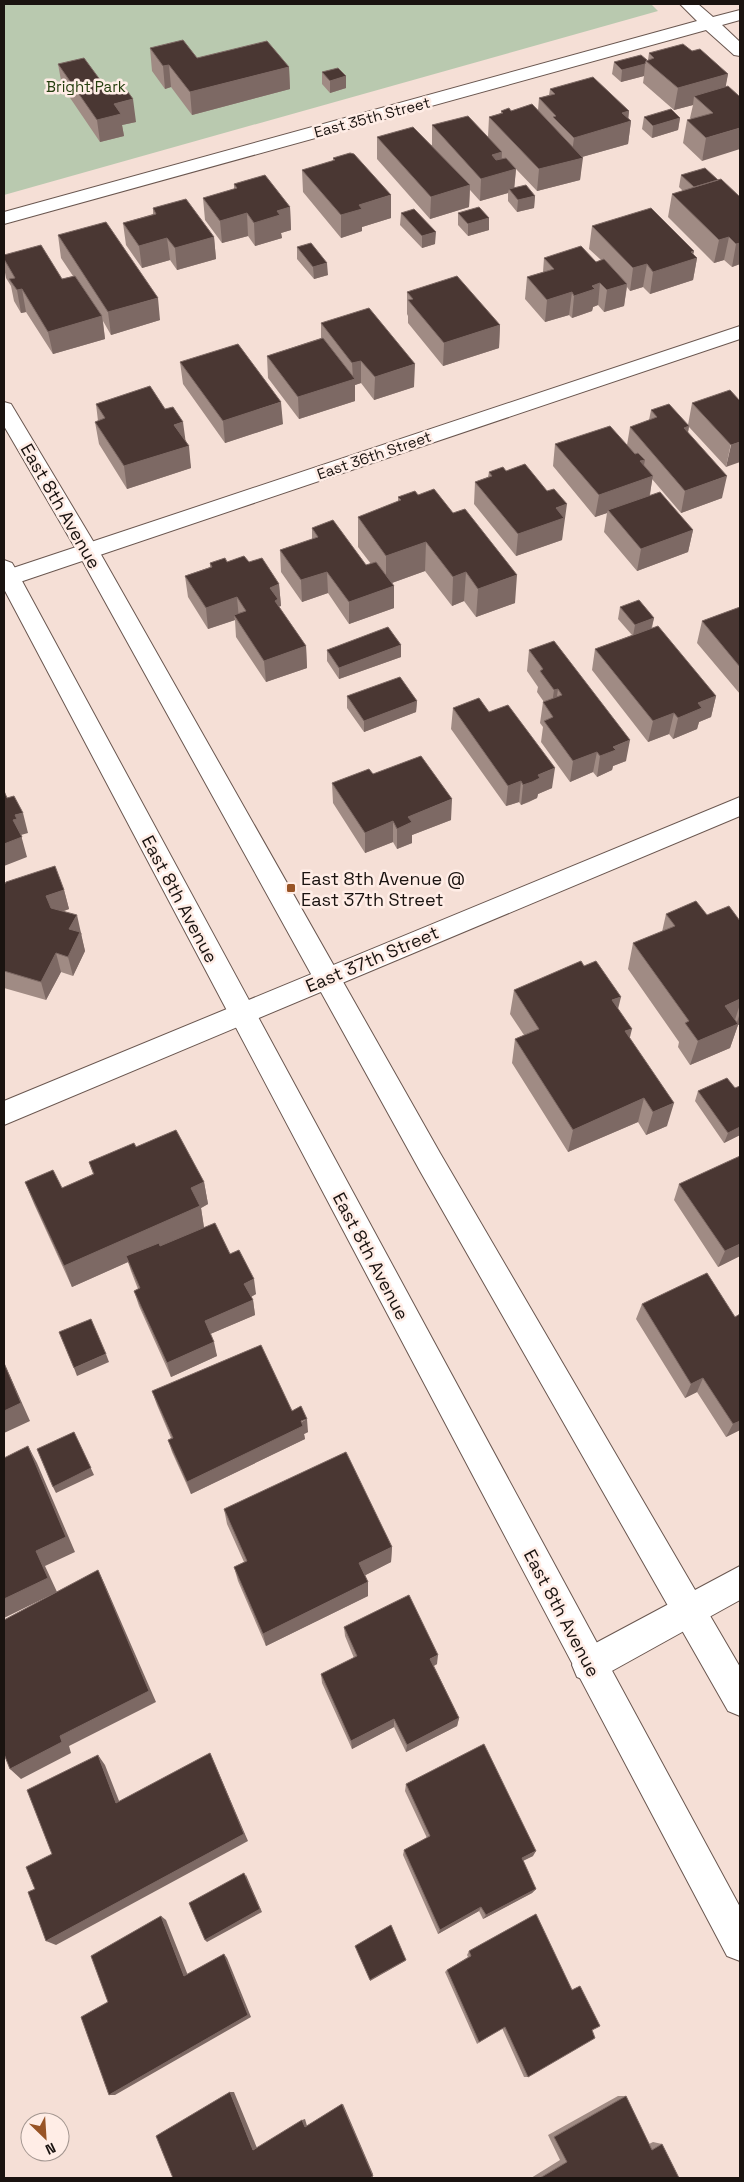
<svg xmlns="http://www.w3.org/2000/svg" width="744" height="2182" viewBox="0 0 744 2182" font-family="'Space Grotesk',sans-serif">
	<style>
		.green { fill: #b9c9af }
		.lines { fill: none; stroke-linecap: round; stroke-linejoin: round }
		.minor-casing { stroke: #6a5750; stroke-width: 2 }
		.major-casing { stroke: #6a5750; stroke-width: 2 }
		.minor { fill: #fff; fill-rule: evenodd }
		.major { fill: #fff; fill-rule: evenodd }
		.wall { fill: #a08b84 }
		.shaded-wall { fill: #7d6964 }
		.building { fill: #4a3733; stroke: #7d6964 }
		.poi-dot { fill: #985426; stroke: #ffede6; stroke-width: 2 }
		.labels { text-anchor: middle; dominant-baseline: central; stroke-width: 5; stroke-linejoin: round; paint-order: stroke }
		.far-park-label { font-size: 15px; fill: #253f0f; stroke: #ffede6 }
		.far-street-label { font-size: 15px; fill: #1a1310; stroke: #ffede6 }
		.street-label { font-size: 18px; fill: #1a1310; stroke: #ffede6 }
		.poi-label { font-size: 18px; fill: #1a1310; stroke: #ffede6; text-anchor: start }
	</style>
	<rect width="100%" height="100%" fill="#f5dfd6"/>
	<path class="green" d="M4 4H651L658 11 4 195Z"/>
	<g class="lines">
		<defs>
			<path id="minor" d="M680 4H698L713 17 740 10V20L722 25 740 42V56L734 55 706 30 4 224V212L697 21Z
				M740 326V339L17 583 9 585 4 583V571Z
				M740 797V816L4 1125V1101Z
				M740 1566V1600L601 1677 589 1682 577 1677 572 1665 577 1653Z"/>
			<path id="major" d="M4 402 11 404 14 409 99 551 440 1153 740 1667V1716L728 1711 420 1171 77 551 4 426Z
				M4 560 12 563 15 568 740 1907V1961L727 1956 4 589Z"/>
		</defs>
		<use href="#minor" class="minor-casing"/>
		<use href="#major" class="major-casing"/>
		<use href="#minor" class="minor"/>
		<use href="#major" class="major"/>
	</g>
	<path class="wall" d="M150 48 197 58 289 67 290 89 192 115 171 87 165 89 152 71Z
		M692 51 728 74 725 87 702 161 683 143 687 120 691 119 690 118 693 105 674 110 643 83 644 76 621 82 612 74 614 62 648 60 649 53Z
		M58 64 109 92 136 122 122 125 124 136 100 142 62 86Z
		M322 72 346 76V88L330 93 322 84Z
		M550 89 629 111 628 118 631 121 628 144 582 157 580 180 537 191 516 169 514 188 535 196 534 208 517 212 508 201V193L480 201 470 190 469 207 430 219 377 159V137L432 145V125L488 137 489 117 501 113V111L538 110 539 98 549 95Z
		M644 117 680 118 678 130 652 138 642 129Z
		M333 158 391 218 362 227V231L341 238 303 192 302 170 333 161Z
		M681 175 718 180 740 197V264L732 267 724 260 714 263 668 217 672 194 683 191 679 187Z
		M234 184 290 207 291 230 281 233 282 238 255 246 248 236 222 243 205 220 203 198 234 189Z
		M153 208 214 237 216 259 177 270 170 260 142 268 126 245 123 223 153 214Z
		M401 213 435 244 422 248 400 225Z
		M458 213 489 218V230L468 236 458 225Z
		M592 226 694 251 693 254 697 258 693 280 650 294 643 287 630 291 627 287 624 306 604 312 598 305 593 307 592 311 572 318 569 315 545 322 525 299 527 277 543 272 544 258 596 262 601 260 589 249Z
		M58 235 160 320 111 335 103 321 105 339 53 354 26 312 21 313 14 301 11 286 6 278 4 267V255L62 279 73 276 61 258Z
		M297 247 328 275 314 279 297 259Z
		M407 292 500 325 499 348 443 366 408 323V316L407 314Z
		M321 323 414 387 374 400 361 383 355 385V401L299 419 268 378 267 356 321 338Z
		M180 362 283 424 225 443 183 384Z
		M740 401 726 467 689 427 688 433 722 498 681 513 652 479 650 496 693 530 688 552 637 571 604 532 607 513 595 517 553 466 555 444 627 445 630 427 649 420 651 410 688 425 692 403Z
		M96 404 186 441 191 468 127 489 99 444 95 422 98 421Z
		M506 471 564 526H563L562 540 516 556 474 504 475 482 488 477 489 472Z
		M418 495 515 603 476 617 464 601 452 606 425 571 392 583 394 586V608L349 624 328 593 302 602 281 572 280 550 312 539V528L366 565 371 564 358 547V517L398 502V497Z
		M227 562H249L279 584 281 606 279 607 306 646 307 668 266 682 236 637 235 620 208 629 188 597 185 576 210 567V563Z
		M620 607 654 618 652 628 716 696 711 717 699 722 697 729 673 739 669 734 648 742 592 670 595 649 632 635 618 619Z
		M740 607V694L697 643 702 621Z
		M401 645V657L339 679 327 661V650Z
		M529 650 626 761 613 766 612 770 597 777 593 772 570 782 541 742 543 727 540 723 543 702H544L537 692 538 687 527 671Z
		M347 696 417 701 416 712 364 732 347 708Z
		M453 708 489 712 552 788 538 794 537 798 529 802 521 805 519 802 506 806 451 729Z
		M373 774 451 820 412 835V843L397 849 393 842 365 853 333 803 332 783Z
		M4 885 64 890 69 909 64 911 82 934 81 935 85 951 73 976 61 972 46 1000 4 988Z
		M666 914 707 915 740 921V1024L738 1025 730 1048 690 1065 678 1047 679 1042 628 969 633 943 662 932Z
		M584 966 618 1009 629 1038 667 1126 646 1135 638 1122 568 1152 512 1063 515 1039 524 1035 510 1014 514 990Z
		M740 1086V1135L724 1143 695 1101 698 1091 735 1088Z
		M136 1147 204 1182 208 1204 201 1208 204 1227 230 1254 256 1294 251 1297 253 1300 255 1315 210 1334 217 1356 171 1377 139 1306 134 1291 138 1289 131 1271 128 1262 72 1287 34 1204 25 1182 62 1188 93 1174 89 1162Z
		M679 1184 740 1256 718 1267 674 1200Z
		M642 1304 735 1317 740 1314V1430L726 1437 697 1392 685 1398 636 1319Z
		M152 1391 292 1411 308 1432 304 1434 305 1439 191 1494 172 1452 168 1440 171 1438 157 1405Z
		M224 1509 392 1547 391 1562 365 1575 368 1582V1596L266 1646 238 1581 234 1567 244 1562 227 1524Z
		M344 1627 437 1664 434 1666 459 1718 457 1726 406 1752 394 1727 352 1749 322 1683 321 1674 354 1658 345 1636Z
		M406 1784 533 1856 523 1861 536 1889 532 1893 483 1919 479 1911 438 1934 403 1855 404 1850 427 1838 405 1791Z
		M469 1951 592 2030 528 2077H524L502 2028 477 2044 445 1972 447 1970 468 1957 467 1955Z
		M618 2096H626L649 2144 653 2142 662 2144 679 2178H531L560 2160 548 2135Z"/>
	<path class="shaded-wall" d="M645 64 644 76 621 82 622 70Z
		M169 65 171 87 165 89 163 66Z
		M289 67 290 89 192 115 190 92Z
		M728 74 724 96H694L693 105 674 110 678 88Z
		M346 76V88L330 93V81Z
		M133 99 136 122 122 125 124 136 100 142 97 120 114 104Z
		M629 111 628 122 631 121 628 144 571 160 574 138 622 113Z
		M680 118 678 130 652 138 653 126Z
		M740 128V149L702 161 706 138Z
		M502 152 501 173 516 169 514 191 509 189 508 193 480 201 481 179 492 155Z
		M583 158 580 180 537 191 539 169Z
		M470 185 469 207 430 219 431 197Z
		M391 195V218L362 227V231L341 238V215L359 205Z
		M535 196 534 208 517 212 518 200Z
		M290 207 291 230 281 233 282 238 255 246 254 223 277 211Z
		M247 213 248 236 222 243 220 221Z
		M489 218V230L468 236V224Z
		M436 232 435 244 422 248V236Z
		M214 237 216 259 177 270 175 248Z
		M729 237 724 260 714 263 719 240Z
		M167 238 170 260 142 268 139 246Z
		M740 243V264L732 267 736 244Z
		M694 251 692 259 697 258 693 280 650 294 653 272Z
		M327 263 328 275 314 279 313 267Z
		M647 264 643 287 630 291 633 268Z
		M600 283 598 305 593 307 592 311 572 318 574 296 592 286Z
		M627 284 624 306 604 312 607 290Z
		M22 289 26 312 21 313 17 290Z
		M572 292 569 315 545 322 547 300Z
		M158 298 160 320 111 335 108 312Z
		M102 316 105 339 53 354 48 332Z
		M500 325 499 348 443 366 444 343Z
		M361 361V383L355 385V401L299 419 298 397 353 379 352 363Z
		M415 364 414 387 374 400 375 377Z
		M281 402 283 424 225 443 223 421Z
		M183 422 186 444 174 425Z
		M689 426 685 448 684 428Z
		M740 442V462L726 467 731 445Z
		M189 446 191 468 127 489 124 466Z
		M645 460 641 480 653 476 649 498 608 510 607 513 595 517 599 495 640 461Z
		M727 476 722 498 681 513 685 491Z
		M567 504 562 540 516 556 518 534 556 508Z
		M693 530 688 552 637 571 641 549Z
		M426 542 425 571 386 585V556Z
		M327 572 328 593 302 602 301 580Z
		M466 572 464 601 452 606 453 577Z
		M517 575 515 603 476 617 478 589Z
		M279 584 281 606H279V620L270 588Z
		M394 586V608L349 624V602Z
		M237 597 239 619 234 615 235 620 208 629 206 608Z
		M654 618 651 629 633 636 635 625Z
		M401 645V657L339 679V668Z
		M306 646 307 668 266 682 264 661Z
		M558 689 555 710 551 711 554 690Z
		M716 696 711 717 699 722 697 729 673 739 678 718 698 703Z
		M417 701 416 712 364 732V721Z
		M674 713 669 734 648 742 653 721Z
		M630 740 626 761 613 766 612 770 597 777 600 756 613 747Z
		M597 752 593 772 570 782 573 761Z
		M555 768 552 788 538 794 537 798 521 805 523 785 538 775Z
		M521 781 519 802 506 806 508 786Z
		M452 799 451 820 412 835V843L397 849V829L408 817Z
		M23 813 28 833 21 835 27 857 4 866V844L15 815Z
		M393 821V842L365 853V833Z
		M64 890 69 909 52 915 46 896Z
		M77 915 85 951 73 976 68 957 69 929Z
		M56 953 61 972 46 1000 41 982Z
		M621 997 615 1021 612 1000Z
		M740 999V1004L734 1023 725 1006Z
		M740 1013V1024L738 1025 730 1048 690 1065 698 1041 736 1025Z
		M632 1029 626 1053 625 1031Z
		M644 1098 638 1122 568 1152 573 1130Z
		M674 1103 667 1126 646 1135 653 1112Z
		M740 1127V1135L724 1143 728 1133Z
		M204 1182 208 1204 201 1208 204 1228 128 1261 126 1256 128 1262 72 1287 64 1266 191 1188Z
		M740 1244V1256L718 1267 725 1251Z
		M254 1279 256 1294 247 1299 244 1284Z
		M253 1300 255 1315 208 1335 205 1321Z
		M214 1342 217 1356 171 1377 167 1363Z
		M106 1354 109 1362 77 1376 74 1368Z
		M4 1363 10 1376 30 1421 4 1433Z
		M703 1378 697 1392 685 1398 691 1384Z
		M307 1419 308 1432 304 1434 305 1439 191 1494 187 1482Z
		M740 1421V1430L726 1437 733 1424Z
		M74 1432 94 1475 56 1493 53 1487Z
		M28 1446 37 1463 75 1552 45 1566 57 1592 4 1618V1599L36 1551Z
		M392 1547 391 1562 360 1578 359 1563Z
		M98 1570 105 1585 156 1702 69 1746 71 1753 21 1779 10 1769 60 1736Z
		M368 1582V1596L266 1646 263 1634Z
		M438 1655 437 1664 429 1668 430 1659Z
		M459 1718 457 1726 406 1752 407 1745Z
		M394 1719V1727L352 1749 351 1741Z
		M210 1753 248 1841 56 1945 46 1941Z
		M98 1755 105 1765 123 1811 116 1803Z
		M536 1851 533 1856 518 1863 522 1858Z
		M246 1875 262 1912 207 1942 205 1940Z
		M536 1889 532 1893 483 1919 486 1915Z
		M481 1907 479 1911 438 1934 440 1930Z
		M161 1916 166 1920 189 1978 184 1976Z
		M224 1954 227 1958 251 2017 115 2095H109Z
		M406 1960 405 1961 370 1981V1980Z
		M230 2092H234L257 2148 253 2150Z
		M342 2104H343L373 2174V2176Z
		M305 2119 307 2126 305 2127 302 2120Z"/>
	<path class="building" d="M183 40 197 58 267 41 289 67 190 92 169 65 163 66 150 48Z
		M683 44 692 51 700 49 728 74 678 88 646 61 654 58 649 53Z
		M641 55 647 60 646 61 645 64 622 70 614 62Z
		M84 58 109 92 125 88 133 99 114 104 121 114 97 120 58 64Z
		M338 68 346 76 330 81 322 72Z
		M593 77 629 111 622 113 631 121 574 138 553 117 556 116 539 98 555 94 550 89Z
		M728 86 739 96 740 95V128L706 138 687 120 713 113 694 96Z
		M532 104 583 158 539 169 489 117 503 113 501 111 509 108 511 111Z
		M671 109 680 118 653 126 644 117Z
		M468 116 502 152 492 155 496 160 506 158 516 169 481 179 432 125Z
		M413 127 470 185 431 197 377 137Z
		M350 153 354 154 391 195 359 205 362 209 341 215 302 170 335 160 333 158Z
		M705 168 718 180 694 187 681 175Z
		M265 175 290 207 277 211 280 215 254 223 247 213 220 221 203 198 237 188 234 184Z
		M721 179 740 197V243L736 244 729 237 719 240 672 194Z
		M526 185 535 196 518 200 509 189Z
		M186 199 214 237 175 248 167 238 139 246 123 223 156 214 153 208Z
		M479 207 489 218 468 224 458 213Z
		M651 208 694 251 691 252 697 258 653 272 647 264 633 268 592 226Z
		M414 209 436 232 422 236 401 213Z
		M106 222 158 298 108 312 58 235Z
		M311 243 327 263 313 267 297 247Z
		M41 245 62 279 75 276 102 316 48 332 22 289 17 290 9 279 15 278 4 259V255Z
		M581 246 596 262 604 259 627 284 607 290 600 283 592 286 595 289 574 296 572 292 547 300 527 277 554 269 544 258Z
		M457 276 500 325 444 343 408 300 413 299 407 292Z
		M369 308 415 364 375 377 361 361 352 363 321 323Z
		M323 338 355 379 298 397 267 356Z
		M238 344 281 402 223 421 180 362Z
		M150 386 165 409 173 407 183 422 174 425 189 446 124 466 95 422 105 418 96 404Z
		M730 390 740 401V442L731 445 692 403Z
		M669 404 689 426 684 428 727 476 685 491 630 427 657 417 651 410Z
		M610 426 635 454 638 453 645 460 640 461 653 476 599 495 555 444Z
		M525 464 547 491 554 489 567 504 556 508 564 518 518 534 475 482 492 476 489 472 503 467 506 471Z
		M434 489 453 513 465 509 517 575 478 589 466 572 453 577 426 542 386 556 358 517 401 500 398 497 415 491 418 495Z
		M660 492 693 530 641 549 608 510Z
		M333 520 366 565 376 562 394 586 349 602 327 572 301 580 280 550 318 537 312 528Z
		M244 556 249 562 262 558 279 584 270 588 278 599 275 601 306 646 264 661 234 615 246 611 237 597 206 608 185 576 212 567 210 563 225 558 227 562Z
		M639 600 654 618 635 625 620 607Z
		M740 607V667L702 621Z
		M658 626 716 696 698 703 702 708 678 718 674 713 653 721 595 649Z
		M388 627 401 645 339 668 327 650Z
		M554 641 630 740 613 747 616 750 600 756 597 752 573 761 544 721 553 717 543 702 562 695 558 689 554 690 540 671 543 669 529 650Z
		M400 677 417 701 364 721 347 696Z
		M479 698 489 712 508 705 555 768 538 775 540 778 532 782 523 785 521 781 508 786 453 708Z
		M421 756 452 799 408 817 412 822 397 829 393 821 365 833 332 783 369 769 373 774Z
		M4 791 7 798 14 796 23 813 15 815 17 819 13 820 22 837 4 844Z
		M55 866 64 890 46 896 51 908 77 915 69 929 80 932 68 957 56 953 41 982 4 971V885L6 882Z
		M696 901 707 915 729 906 740 921V999L725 1006 738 1024 698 1041 685 1023 689 1021 633 943 675 926 666 914Z
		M581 961 584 966 596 961 621 997 612 1000 632 1029 625 1031 674 1103 653 1112 644 1098 573 1130 515 1039 539 1029 514 990Z
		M727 1078 735 1088 740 1086V1127L728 1133 698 1091Z
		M176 1130 204 1182 191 1188 200 1206 64 1266 25 1182 53 1170 62 1188 94 1174 89 1162 134 1143 136 1147Z
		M740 1156V1244L725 1251 679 1184Z
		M215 1223 230 1254 239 1250 254 1279 244 1284 253 1300 205 1321 214 1342 167 1363 134 1291 140 1288 126 1256 159 1243 160 1246Z
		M707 1273 735 1317 740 1314V1421L733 1424 703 1378 691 1384 642 1304Z
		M91 1319 106 1354 74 1368 59 1332Z
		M261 1345 292 1411 301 1406 307 1419 301 1421 303 1426 187 1482 168 1440 173 1438 152 1391Z
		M4 1363 21 1403 4 1411Z
		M74 1432 91 1468 53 1487 37 1449Z
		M28 1446 66 1537 36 1551 48 1578 4 1599V1458Z
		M346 1452 392 1547 359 1563 368 1582 263 1634 234 1567 247 1561 224 1509Z
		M98 1570 149 1691 60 1736 62 1742 10 1769 4 1754V1620Z
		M409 1595 438 1655 430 1659 459 1718 407 1745 394 1719 351 1741 321 1674 357 1656 344 1627Z
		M484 1744 536 1851 522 1858 536 1889 486 1915 481 1907 440 1930 404 1850 430 1836 406 1784Z
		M210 1753 244 1834 46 1941 28 1892 35 1889 26 1867 52 1854 27 1790 98 1755 116 1803Z
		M244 1873 260 1909 205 1940 189 1903Z
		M536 1914 572 1990 580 1986 600 2026 592 2030 595 2038 528 2077 505 2027 479 2042 447 1970 471 1956 469 1951Z
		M161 1916 184 1976 224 1954 248 2015 109 2095 81 2017 108 2002 91 1956Z
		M391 1925 406 1960 370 1980 355 1946Z
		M230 2092 253 2150 302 2120 305 2127 342 2104 373 2176 370 2178H173L156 2136Z
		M626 2096 652 2150 662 2144 679 2178H540L567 2162 554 2137Z"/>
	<rect class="poi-dot" x="286" y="883" width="10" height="10" rx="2.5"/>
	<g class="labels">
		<g class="far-park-label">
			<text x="86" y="86">Bright Park</text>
		</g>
		<g class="far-street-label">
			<text transform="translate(372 117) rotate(-15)">East 35th Street</text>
			<text transform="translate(374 455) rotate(-19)">East 36th Street</text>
		</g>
		<g class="street-label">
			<text transform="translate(61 506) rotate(60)">East 8th Avenue</text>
			<text transform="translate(180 899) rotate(62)">East 8th Avenue</text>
			<text transform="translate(372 959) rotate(-23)">East 37th Street</text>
			<text transform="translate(371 1256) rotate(62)">East 8th Avenue</text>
			<text transform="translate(562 1613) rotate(62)">East 8th Avenue</text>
		</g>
		<g class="poi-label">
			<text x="301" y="878">East 8th Avenue @<tspan x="301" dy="21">East 37th Street</tspan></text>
		</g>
	</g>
	<rect width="744" height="2182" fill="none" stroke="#1a1310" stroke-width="10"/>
	<g transform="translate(45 2137) rotate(155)"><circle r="24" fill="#ffede6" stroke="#a39690"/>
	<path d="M0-4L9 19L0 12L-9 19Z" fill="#985426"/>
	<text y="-8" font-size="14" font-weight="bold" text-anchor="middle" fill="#1a1310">N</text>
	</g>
</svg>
